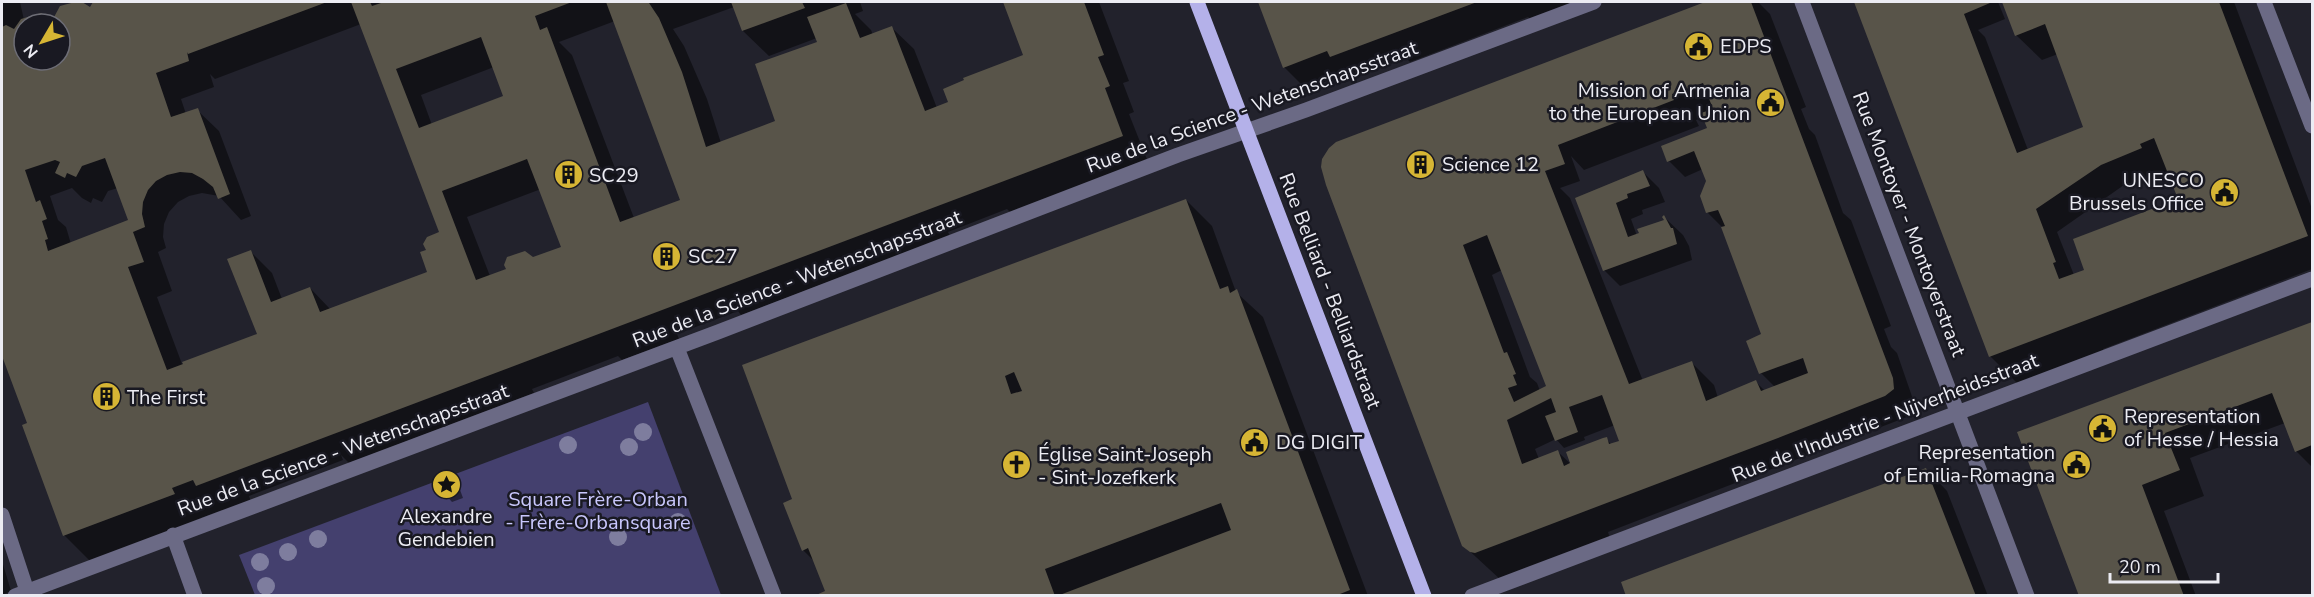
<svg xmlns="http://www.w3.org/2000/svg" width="2314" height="597" viewBox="0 0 2314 597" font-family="'Nunito Sans',sans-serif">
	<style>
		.green { fill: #44406e }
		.shadow { fill: #0007; fill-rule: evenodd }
		.building { fill: #585449; fill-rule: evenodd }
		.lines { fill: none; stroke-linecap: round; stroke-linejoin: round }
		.minor { stroke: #6b6a85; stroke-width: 15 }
		.primary { stroke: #b4b1e9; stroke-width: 15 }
		.tree { fill: #7e7d9e }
		.labels { text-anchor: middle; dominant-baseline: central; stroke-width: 5; stroke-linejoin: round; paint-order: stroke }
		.poi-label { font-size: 20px; fill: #ececf3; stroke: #191922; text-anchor: start }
		.street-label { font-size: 20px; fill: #ececf3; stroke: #191922 }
		.park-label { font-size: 20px; fill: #c9c7fc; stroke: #191922 }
	</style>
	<rect width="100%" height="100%" fill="#22222c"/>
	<path class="green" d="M648 402 721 595H255L239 555Z"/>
	<path class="shadow" d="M2 2H20L24 20 54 21 62 7 80 2 91 10 95 2H860L863 11 855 14 871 30 873 35 892 28 914 49 937 108 948 104 1025 56 1005 2H1099L1129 81 1123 83 1134 112 1129 114 1148 162 1011 213 1007 209 948 232 950 236 741 315 738 311 677 334 679 339 622 360 618 356 532 389 534 393 349 463 341 455 343 460 249 496 252 505 226 515 222 510 201 518 203 524 94 565 64 535 29 424 2 352ZM734 7 743 31 769 56 817 38 819 43 777 122 721 143 707 99 684 46 673 29ZM615 21 685 207 634 218 572 55 559 42ZM24 24H60V60H24ZM361 24 440 233 428 250 429 273 331 310 310 288 282 299 272 273 251 252 259 335 182 364 157 297 172 291 158 252 166 248 163 237 164 224 169 212 178 202 189 196 202 193 219 196 241 220 251 216 219 131 197 110 186 114 181 99 214 87 210 74 215 79ZM494 67 505 97 432 125 421 95ZM72 188 82 198 91 203 93 198 102 202 108 191 118 188 130 220 71 244 66 227 58 220 50 196ZM541 189 566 254 533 258 490 276 467 217Z
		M1259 2H1585L1532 21 1528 17 1410 62 1406 58 1353 78 1348 73 1306 89 1284 67Z
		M1709 2H1758L1770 14 1806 107 1801 109 1809 129 1815 135 1843 213 1851 220 1891 326 1884 329 1891 347 1897 353 1916 408 1913 414 1907 417 1608 532 1611 542 1502 581 1463 545 1324 174 1530 70ZM1704 117 1709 129 1669 161 1685 177 1703 169 1707 181 1708 213 1722 227 1764 335 1761 373 1775 387 1765 391 1756 382 1718 398 1714 385 1692 363 1643 381 1570 198 1560 188 1580 181 1571 156 1584 170 1699 126 1696 120ZM1502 270 1550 392 1540 391 1537 383 1530 377 1492 275ZM1615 425 1621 442 1612 445 1606 439 1573 466 1558 452 1539 459 1535 449 1556 439 1564 448 1585 440 1584 437Z
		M1856 2H1998L2005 19 1978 30 1985 37 2028 150 2087 133 2058 54 2042 60 2016 35 2004 2H2234L2312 209V269L2103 349 2105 354 2020 386 1990 356ZM2169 173 2179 200 2086 270 2074 275 2057 232 2124 185 2128 189Z
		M1643 172 1659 188 1665 202 1642 210 1643 214 1631 219 1637 236 1666 221 1664 217 1683 235 1689 246 1692 260 1620 286 1604 270 1577 199Z
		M1186 200 1212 226 1236 292 1263 317 1368 596H820L827 592 815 562 803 550 794 500Z
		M2312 323V467L2296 451 2285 423 2190 458 2204 496 2164 511 2196 596H2081L2019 433Z
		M1926 469 1947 491 1988 596H1628Z
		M451 479 459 487 463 498 452 502 444 493Z
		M2 561 11 591 2 595Z"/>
	<path class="building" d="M75 2H82L90 7 93 2H327L188 54 187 52 189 61 156 73 171 117 198 108 230 194 218 199 213 187 203 179 192 173 180 172 167 175 156 181 148 190 143 202 142 214 145 227 133 232 144 262 128 267 167 370 183 364 182 362 257 334 227 259 251 250 271 302 310 287 320 312 427 272 420 252 426 250 423 244 427 237 439 232 351 2H370L372 6 384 2H572L535 16 540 30 547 27 620 222 680 200 606 2H653L649 3 659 18 682 72 706 147 775 121 755 64 817 42 807 17 846 3 860 38 892 26 925 111 948 102 943 89 964 80 963 78 1023 55 1003 2H1084L1104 55 1098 57 1110 86 1105 88 1123 136 196 486 193 480 172 488 175 494 63 536 22 425 27 423 2 356V27L6 25 14 29 21 19 41 13 53 19 60 6ZM24 24H60V60H24ZM481 37 503 96 419 128 396 69ZM105 158 128 220 48 251 45 240 48 239 42 221 47 219 40 200 36 202 25 170 55 160 60 162 55 173 65 178 67 173 76 177 82 166ZM527 159 561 247 533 257 525 251 507 257 504 265 506 269 476 280 442 191Z
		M731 2H802L805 8 742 31Z
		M1258 2H1477L1330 57 1327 51 1283 68Z
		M1705 2H1751L1893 378 1894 389 1885 396 1783 436 1475 553 1470 552 1462 546 1326 185 1321 167 1322 159 1329 148 1336 142ZM1703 83 1713 109 1701 113 1707 128 1661 146 1667 162 1694 151 1706 181 1700 196 1706 213 1718 210 1725 226 1721 227 1761 334 1746 341 1759 374 1803 358 1808 373 1761 391 1756 380 1706 401 1692 361 1629 384 1545 171 1565 164 1558 145 1674 100 1672 94ZM1487 235 1546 386 1514 402 1508 388 1517 385 1513 375 1516 374 1507 352 1504 353 1463 245ZM1602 395 1619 441 1609 444 1607 437 1603 438 1566 452 1570 463 1564 466 1558 450 1522 464 1507 420 1551 398 1556 412 1545 416 1555 441 1578 432 1569 407Z
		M1854 2H1989L1990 3 1964 14 2017 153 2083 127 2045 24 2015 36 2002 2H2219L2308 236 1989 357ZM2154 138 2178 199 2073 239 2084 270 2059 279 2053 263 2056 262 2036 209 2101 165 2142 148 2140 144Z
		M1643 170 1650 186 1627 194 1628 198 1616 203 1628 237 1639 233 1637 229 1664 220 1662 217 1664 215 1671 228H1673L1677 244 1603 271 1575 198Z
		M1186 199 1220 289 1228 286 1230 293 1237 289 1350 590 1335 596H1057L1231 530 1221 503 1045 569 1055 596H814L825 591 808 548 802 551 783 503 792 499 742 365ZM1014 372 1022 391 1011 394 1005 376Z
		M2312 322V445L2295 452 2272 393 2165 433 2180 470 2142 485 2184 596H2079L2017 432Z
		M1926 468 1976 596H1626L1621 582Z
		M451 477 455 490 443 494 438 482Z"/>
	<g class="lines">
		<path class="minor" d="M1802 2 2027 596
			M2264 2 2312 126
			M677 348 774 596
			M2 515 27 591
			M173 535 195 596
			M15 596 718 332 1178 155 1306 110 1594 2
			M1472 596 2312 279"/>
		<path class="primary" d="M1197 2 1424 596"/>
	</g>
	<g class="tree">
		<circle cx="643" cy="432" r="9"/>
		<circle cx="568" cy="445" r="9"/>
		<circle cx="629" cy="447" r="9"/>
		<circle cx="678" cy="522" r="9"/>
		<circle cx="618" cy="537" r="9"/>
		<circle cx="318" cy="539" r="9"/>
		<circle cx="288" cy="552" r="9"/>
		<circle cx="260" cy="562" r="9"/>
		<circle cx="266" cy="586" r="9"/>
	</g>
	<defs>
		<symbol id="civic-disc" viewBox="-11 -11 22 22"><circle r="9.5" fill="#d6b534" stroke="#191922"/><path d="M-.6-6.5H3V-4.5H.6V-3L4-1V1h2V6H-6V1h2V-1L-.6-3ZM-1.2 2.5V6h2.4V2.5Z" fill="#111"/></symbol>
		<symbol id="building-disc" viewBox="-11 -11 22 22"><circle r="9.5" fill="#d6b534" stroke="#191922"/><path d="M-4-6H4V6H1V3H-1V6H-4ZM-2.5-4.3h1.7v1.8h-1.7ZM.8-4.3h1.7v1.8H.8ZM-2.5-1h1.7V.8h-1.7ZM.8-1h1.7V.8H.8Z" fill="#111"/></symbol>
		<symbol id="church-disc" viewBox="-11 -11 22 22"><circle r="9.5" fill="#d6b534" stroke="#191922"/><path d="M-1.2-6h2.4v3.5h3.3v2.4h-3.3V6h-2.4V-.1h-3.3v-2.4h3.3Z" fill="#111"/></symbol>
		<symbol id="sight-disc" viewBox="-11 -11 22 22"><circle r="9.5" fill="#d6b534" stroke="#191922"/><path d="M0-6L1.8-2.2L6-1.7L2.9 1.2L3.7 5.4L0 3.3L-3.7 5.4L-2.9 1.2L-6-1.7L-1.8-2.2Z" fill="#111"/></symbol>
	</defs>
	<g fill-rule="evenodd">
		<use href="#civic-disc" x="1682" y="30" width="33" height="33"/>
		<use href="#civic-disc" x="1754" y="86" width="33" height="33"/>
		<use href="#building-disc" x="1404" y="148" width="33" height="33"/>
		<use href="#building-disc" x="552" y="158" width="33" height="33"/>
		<use href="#civic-disc" x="2208" y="176" width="33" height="33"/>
		<use href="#building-disc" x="650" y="240" width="33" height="33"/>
		<use href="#building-disc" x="90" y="380" width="33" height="33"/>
		<use href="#civic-disc" x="2086" y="412" width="33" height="33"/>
		<use href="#civic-disc" x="1238" y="426" width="33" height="33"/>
		<use href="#civic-disc" x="2060" y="448" width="33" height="33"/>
		<use href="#church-disc" x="1000" y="448" width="33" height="33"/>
		<use href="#sight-disc" x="430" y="468" width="33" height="33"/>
	</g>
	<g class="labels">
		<g class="poi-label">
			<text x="1720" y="46">EDPS</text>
			<text x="1750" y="90" text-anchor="end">Mission of Armenia<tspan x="1750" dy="23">to the European Union</tspan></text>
			<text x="1442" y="164">Science 12</text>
			<text x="589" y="175">SC29</text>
			<text x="2204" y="180" text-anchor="end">UNESCO<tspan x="2204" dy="23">Brussels Office</tspan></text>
			<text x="688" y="256">SC27</text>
			<text x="127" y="397">The First</text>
			<text x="2124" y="416">Representation<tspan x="2124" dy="23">of Hesse / Hessia</tspan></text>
			<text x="1276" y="442">DG DIGIT</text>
			<text x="2055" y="452" text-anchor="end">Representation<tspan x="2055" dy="23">of Emilia-Romagna</tspan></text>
			<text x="1038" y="454">Église Saint-Joseph<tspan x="1038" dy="23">- Sint-Jozefkerk</tspan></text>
			<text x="446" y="516" text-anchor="middle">Alexandre<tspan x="446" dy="23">Gendebien</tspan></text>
		</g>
		<g class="street-label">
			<text transform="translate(1252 107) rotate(-20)">Rue de la Science - Wetenschapsstraat</text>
			<text transform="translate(1909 224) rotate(69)">Rue Montoyer - Montoyerstraat</text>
			<text transform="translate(797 279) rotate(-21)">Rue de la Science - Wetenschapsstraat</text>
			<text transform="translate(1330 291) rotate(69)">Rue Belliard - Belliardstraat</text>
			<text transform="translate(1885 418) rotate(-21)">Rue de l'Industrie - Nijverheidsstraat</text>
			<text transform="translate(343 450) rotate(-20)">Rue de la Science - Wetenschapsstraat</text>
		</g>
		<g class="park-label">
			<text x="598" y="499">Square Frère-Orban<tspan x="598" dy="23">- Frère-Orbansquare</tspan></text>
		</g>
	</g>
	<rect width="2314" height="597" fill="none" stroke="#ececf3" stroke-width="6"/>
	<g transform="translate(42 42) rotate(231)"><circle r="28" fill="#191922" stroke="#6d6d76" stroke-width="1.5"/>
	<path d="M0-4.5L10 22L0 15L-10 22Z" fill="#d6b534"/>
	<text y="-9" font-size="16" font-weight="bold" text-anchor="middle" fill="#ececf3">N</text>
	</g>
	<path d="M2110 573v9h108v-9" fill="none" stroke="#ececf3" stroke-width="3"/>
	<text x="2119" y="573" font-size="18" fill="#ececf3" stroke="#191922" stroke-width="4.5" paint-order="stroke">20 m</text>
</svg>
